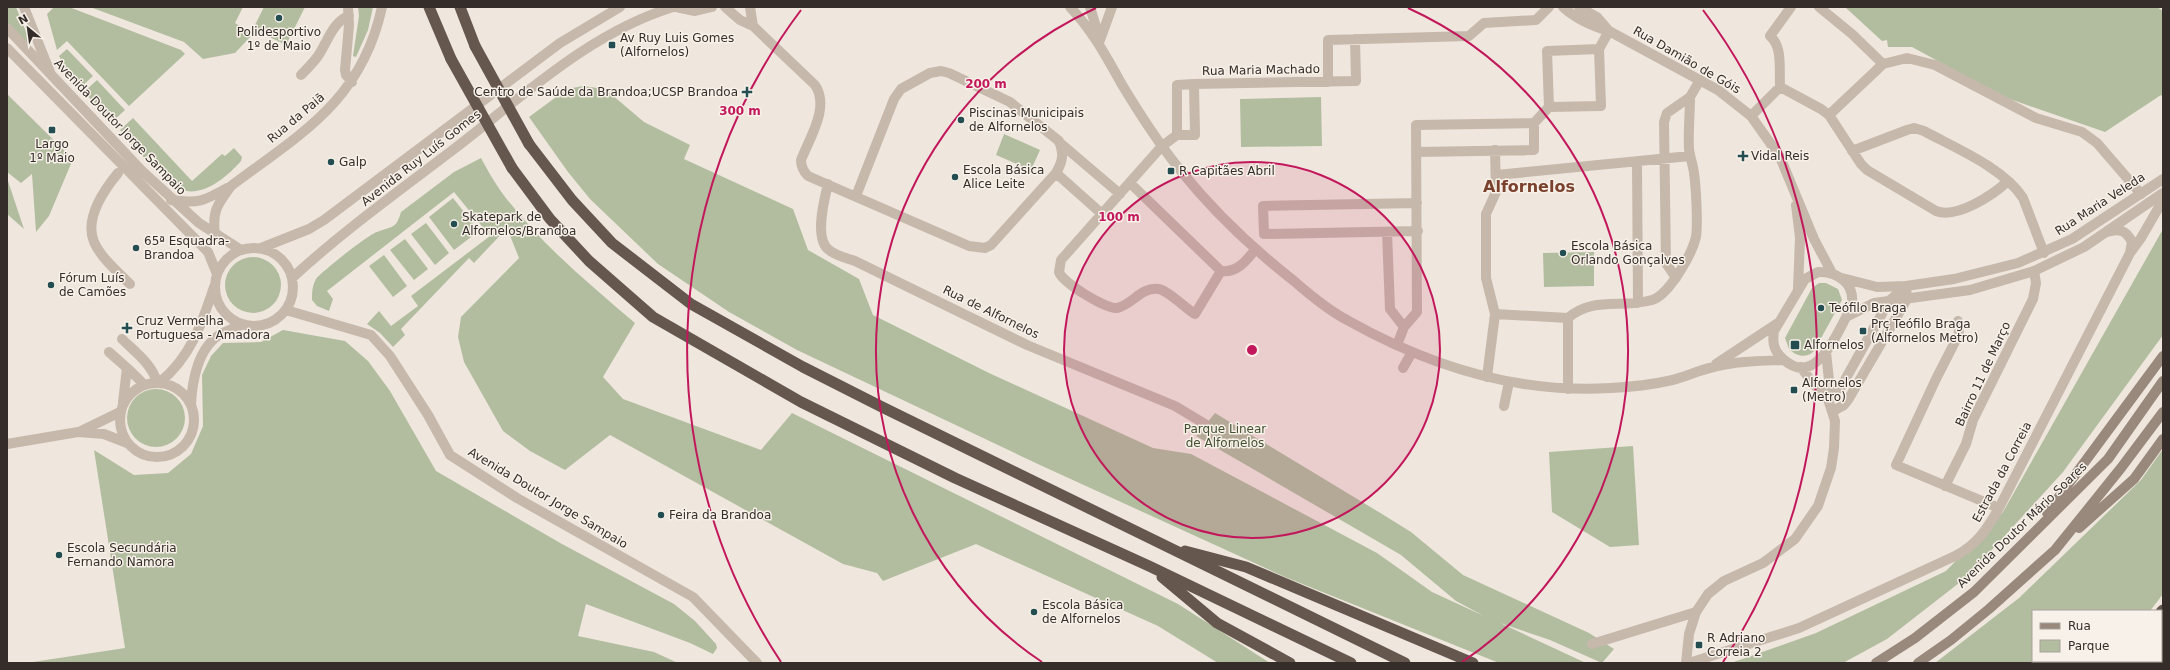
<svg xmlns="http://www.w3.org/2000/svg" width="2170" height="670" viewBox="0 0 2170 670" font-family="'DejaVu Sans',sans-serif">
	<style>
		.green { fill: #b2bd9f }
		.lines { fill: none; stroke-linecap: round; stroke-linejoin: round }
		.minor { stroke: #c6b8ab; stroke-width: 10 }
		.tertiary { stroke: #c6b8ab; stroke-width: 10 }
		.secondary { stroke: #99887c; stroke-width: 10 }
		.trunk { stroke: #65564e; stroke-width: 11 }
		.trunk-bridge { stroke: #65564e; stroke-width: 11 }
		.ring { fill: none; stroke: #c2185b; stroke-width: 2 }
		.poi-dot { fill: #234d51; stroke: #f7f1e9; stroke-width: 1.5 }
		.labels { text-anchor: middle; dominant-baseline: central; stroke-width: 3; stroke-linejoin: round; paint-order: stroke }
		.poi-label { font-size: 12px; fill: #352d29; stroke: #f7f1e9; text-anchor: start }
		.street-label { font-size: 12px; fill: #352d29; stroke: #f7f1e9 }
		.park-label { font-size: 12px; fill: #435030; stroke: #f7f1e9 }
		.district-label { font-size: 16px; font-weight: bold; fill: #7a412c; stroke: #f7f1e9 }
		.centre { fill: #c2185b; stroke: #f7f1e9; stroke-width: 2 }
		.ring-label { font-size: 12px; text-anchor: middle; font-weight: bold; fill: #c2185b; stroke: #f7f1e9; stroke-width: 3; stroke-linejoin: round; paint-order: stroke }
	</style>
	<rect width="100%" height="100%" fill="#efe7de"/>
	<path class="green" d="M7 7H16L31 44 29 45 7 23Z
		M54 7H69L181 50 185 54 129 106 67 41 57 50 47 14Z
		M90 7H243L235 23 253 34 235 53 203 59 184 42Z
		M264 7H305L286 45 253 29Z
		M358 7H373L368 30 356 57 353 56 359 16Z
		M1845 7H2157L2163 11V97L2161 95 2105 132 2004 97 1912 47H1888L1887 40 1882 41Z
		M67 49 93 76 80 88 66 69 59 56Z
		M97 80 125 110 112 122 84 92Z
		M583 86 605 89 644 122 690 145 684 159 793 209 808 250 859 279 873 315 989 373 1153 448 1191 454 1377 553 1432 592 1484 616 1456 601 1401 555 1196 436 1215 413 1382 514 1411 532 1463 575 1589 633 1614 649 1602 663 1550 640 1500 623 1586 663H1499L1285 577 1040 465 797 350 729 312 658 264 590 199 568 172 529 117 567 89Z
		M7 94 73 159 49 216 36 232 32 174 21 183 7 172Z
		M1321 97 1322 146 1241 147 1240 99Z
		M133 118 192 181 222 154 225 156 234 148 242 157 241 161C228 176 204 197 182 190 166 186 133 144 120 130Z
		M1004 134 1040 150 1031 170 996 155Z
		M481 158C487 169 493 180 500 190 537 241 587 282 635 323L603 377 623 399 761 450 792 413 1178 604 1270 663H1218L1158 626 976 544 883 581 877 573 843 564 610 435 565 470 530 451 503 431 464 362 458 337 461 317 519 258 507 228 474 263 469 258 401 329 405 335 393 347 380 333 367 324 379 311 391 326 418 306 411 296 490 236 454 192 327 291 333 299 329 311 317 306 312 300C312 293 312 286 316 279 320 273 369 234 377 232 391 226 396 230 401 212L454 172Z
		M7 178 24 229 7 214Z
		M453 198 479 231 454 250 429 217Z
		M426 223 449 253 435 265 411 234Z
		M2163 229V335L2063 472 1968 576 1887 639 1843 663H1731L1816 633 1946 571 2003 512Z
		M405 239 428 269 414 280 390 250Z
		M1594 252V286L1544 287 1543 253Z
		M384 255 407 286 393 297 369 266Z
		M225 285a28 28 0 1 1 56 0a28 28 0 1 1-56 0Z
		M1819 283H1826L1838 289 1842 300 1814 351C1806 359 1796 356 1789 349L1785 338 1812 288Z
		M283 330 345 341 368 361 390 391 436 471 562 544 674 604 695 621 716 644 717 648 713 654 690 643 586 604 578 636 654 652 678 663H26L125 648 94 450 134 475 168 473 191 454 203 426 202 375 211 356 223 343 261 342Z
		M127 418a29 29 0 1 1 58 0a29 29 0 1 1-58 0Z
		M1633 446 1639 545 1610 547 1552 512 1549 452Z
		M2163 449V594L2150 611H2033V661H2110L2109 663H1935L2019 598 2141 480Z"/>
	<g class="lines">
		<path class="minor" d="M24 7 50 72
			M348 7 349 25 345 70 346 75 352 82
			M725 7 740 20 753 26 815 85C830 107 810 137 801 160 801 167 803 171 808 176L969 246 985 248 991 245 1056 173C1063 161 1064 154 1059 141L1010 102 949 73 941 71 930 73 901 89 894 99 856 196
			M750 7 753 26
			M1819 7 1852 34 1883 64
			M301 75C307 69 313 63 318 56 327 43 333 21 349 16
			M1328 82V40L1469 36 1484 23 1536 20 1549 7
			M1194 84 1195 135H1177V85L1194 84 1356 81 1355 39
			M1780 87 1821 109 1829 115 1861 164 1867 170 1936 211C1957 219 1993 195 2008 181
			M1780 87C1779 71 1783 46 1770 36L1791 7
			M1549 107 1547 51 1599 49
			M1829 115 1883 64 1907 58 1935 65 2036 118 2082 132 2097 143 2141 194
			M1751 116 1780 87
			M1177 135 1162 146 1061 260 1059 272C1062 282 1105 309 1117 308 1132 305 1141 287 1158 289 1168 290 1185 308 1195 314L1221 271
			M1059 142 1120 194
			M1852 151 1907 130 1914 128 1924 131C1955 148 2004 168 2023 198L2044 253
			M1417 152 1534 150V123L1549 107 1601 106 1599 49 1609 31
			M1637 161 1638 303
			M118 173C104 190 84 218 94 242 101 258 118 272 130 284
			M1056 173 1102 214
			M1497 175 1690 156
			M1130 183 1221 271C1237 273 1246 261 1255 250
			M828 184C824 200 814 239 829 250 836 256 847 258 855 261L1027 345 1175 406 1205 424
			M171 200C198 204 204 201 227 188
			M1387 232 1390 309 1404 327
			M2107 232C2119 228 2126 230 2132 242L2130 253
			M1264 234 1263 206 1417 203
			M1264 234 1418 231
			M215 235C212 211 217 205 231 186 302 133 362 100 382 7
			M1676 278 1666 263 1664 122 1667 113 1690 97 1700 80
			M1495 314 1486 278V214L1496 192 1495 150
			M1568 318C1594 296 1621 309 1652 300 1669 295 1692 254 1696 237 1698 223 1696 187 1694 173 1693 165 1690 157 1689 149 1688 132 1690 114 1690 97
			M1958 321 1959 334 1936 379 1896 465 1999 508
			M122 339C135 352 151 363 157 382
			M1397 345 1404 327 1417 312 1416 125 1534 123
			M109 352C121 363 133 372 144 385
			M1403 368 1412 352
			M1487 377 1495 314 1568 318V389
			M160 382C191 357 202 323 214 287
			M120 420a37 37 0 1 1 74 0a37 37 0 1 1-74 0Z
			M1827 396 1841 387 1889 301 1906 286
			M123 402 127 368
			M191 405C192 381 198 347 221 334 228 330 235 328 241 325
			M1504 406 1509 382
			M1833 411 1844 405 1848 400 1907 299 1906 286
			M81 431 120 412
			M7 444 78 432 104 434 127 443
			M1945 486 1966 444 1973 420 2033 299 2036 283 2034 271
			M1592 644 1696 612
			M1689 663 1799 628 1955 556C1977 545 1987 529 1999 508L2130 253 2141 238 2163 200"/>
		<path class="tertiary" d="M676 7 695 11 712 7
			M1070 7C1092 30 1106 56 1121 83 1139 113 1159 144 1181 171 1214 212 1252 248 1294 281 1310 295 1328 310 1347 320 1427 365 1518 394 1611 388 1630 387 1650 385 1668 381 1684 378 1698 370 1714 367 1737 361 1760 361 1784 360
			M1090 7 1100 40
			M1563 7C1576 19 1592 26 1609 31L1718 90 1751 116 1780 157 1814 239 1832 273
			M1579 7 1597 17 1609 31
			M7 28 142 171 199 223 241 250
			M1100 40 1112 7
			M7 48 208 252 217 274
			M1796 205 1800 238 1798 289
			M215 287a39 39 0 1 1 78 0a39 39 0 1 1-78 0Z
			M261 248 309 229 324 220 560 43 620 7
			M1818 272C1838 271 1857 285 1851 308 1838 330 1817 390 1783 359 1774 351 1772 343 1774 331L1805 279Z
			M292 278C343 231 399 191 454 149 522 97 589 33 673 7
			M1842 278 1877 287 1906 286 1954 279 2018 263 2072 239 2163 179
			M286 310 371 335 390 356 428 415 450 455 517 498 693 597 757 663
			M1846 317 1874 303 1970 290 2034 271 2084 247 2163 193
			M1826 352 1829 380 1827 396
			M1716 364 1778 323
			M1686 663 1689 634 1696 612 1708 594 1724 581 1763 563 1795 539 1818 506 1831 468 1834 448 1835 421 1827 396 1813 384 1801 367"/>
		<path class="secondary" d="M2047 513 2163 356
			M2079 528 2134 479 2163 439
			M1876 663 1915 638 1974 592 2108 459 2163 381
			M1918 663 1951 640 1989 609 2055 550 2121 468 2163 412"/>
		<path class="trunk" d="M429 7 451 59
			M460 7 475 46
			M529 144 572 200 612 243 691 304 803 367 882 407 1405 663
			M512 168 550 219 589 261 653 317 801 402 955 478 1149 566 1351 663
			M1185 551 1246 567 1473 663
			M1162 577 1217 623 1290 663
			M2161 612 2163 610
			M2161 635 2163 632
			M2122 663 2123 661
			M2142 663 2143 661"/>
		<path class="trunk-bridge" d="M475 46 529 144
			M451 59 512 168"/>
	</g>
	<circle cx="1252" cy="350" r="188" fill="#c2185b" fill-opacity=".12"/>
	<g class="ring">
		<circle cx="1252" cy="350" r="188"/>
		<path d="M1042 662A376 376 0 0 1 1096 8M1408 8A376 376 0 0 1 1462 662"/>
		<path d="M781 662A565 565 0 0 1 801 10M1703 10A565 565 0 0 1 1723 662"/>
	</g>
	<g class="poi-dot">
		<circle cx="279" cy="18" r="4"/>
		<rect x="608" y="41" width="8" height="8" rx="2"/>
		<path d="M745 86h4v4h4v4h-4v4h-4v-4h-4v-4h4z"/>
		<circle cx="961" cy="120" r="4"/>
		<rect x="48" y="126" width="8" height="8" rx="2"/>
		<path d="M1741 150h4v4h4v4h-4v4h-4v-4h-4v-4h4z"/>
		<circle cx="331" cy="162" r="4"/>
		<rect x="1167" y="167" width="8" height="8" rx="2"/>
		<circle cx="955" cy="177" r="4"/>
		<circle cx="454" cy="224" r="4"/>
		<circle cx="136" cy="248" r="4"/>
		<circle cx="1563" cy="253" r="4"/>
		<circle cx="51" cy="285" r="4"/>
		<circle cx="1821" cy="308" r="4"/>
		<path d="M125 322h4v4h4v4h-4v4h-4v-4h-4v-4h4z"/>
		<rect x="1859" y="327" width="8" height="8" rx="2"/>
		<rect x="1790" y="340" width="10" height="10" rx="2"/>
		<rect x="1790" y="386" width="8" height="8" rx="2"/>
		<circle cx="661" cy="515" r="4"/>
		<circle cx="59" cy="555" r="4"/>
		<circle cx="1034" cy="612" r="4"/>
		<rect x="1695" y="641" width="8" height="8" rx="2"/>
	</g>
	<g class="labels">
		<g class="poi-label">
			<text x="279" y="32" text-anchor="middle">Polidesportivo<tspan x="279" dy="14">1º de Maio</tspan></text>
			<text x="620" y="38">Av Ruy Luis Gomes<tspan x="620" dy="14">(Alfornelos)</tspan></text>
			<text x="738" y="92" text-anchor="end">Centro de Saúde da Brandoa;UCSP Brandoa</text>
			<text x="969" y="113">Piscinas Municipais<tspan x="969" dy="14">de Alfornelos</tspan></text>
			<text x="52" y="144" text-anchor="middle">Largo<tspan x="52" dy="14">1º Maio</tspan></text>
			<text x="1751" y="156">Vidal Reis</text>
			<text x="339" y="162">Galp</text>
			<text x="963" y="170">Escola Básica<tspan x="963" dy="14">Alice Leite</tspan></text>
			<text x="1179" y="171">R Capitães Abril</text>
			<text x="462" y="217">Skatepark de<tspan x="462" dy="14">Alfornelos/Brandoa</tspan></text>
			<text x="144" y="241">65ª Esquadra-<tspan x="144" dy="14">Brandoa</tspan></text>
			<text x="1571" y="246">Escola Básica<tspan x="1571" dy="14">Orlando Gonçalves</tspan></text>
			<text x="59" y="278">Fórum Luís<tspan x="59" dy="14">de Camões</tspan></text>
			<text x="1829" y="308">Teófilo Braga</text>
			<text x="136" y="321">Cruz Vermelha<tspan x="136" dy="14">Portuguesa - Amadora</tspan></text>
			<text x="1871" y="324">Prç Teófilo Braga<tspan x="1871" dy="14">(Alfornelos Metro)</tspan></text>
			<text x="1804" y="345">Alfornelos</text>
			<text x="1802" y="383">Alfornelos<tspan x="1802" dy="14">(Metro)</tspan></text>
			<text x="669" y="515">Feira da Brandoa</text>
			<text x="67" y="548">Escola Secundária<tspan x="67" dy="14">Fernando Namora</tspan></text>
			<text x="1042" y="605">Escola Básica<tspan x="1042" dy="14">de Alfornelos</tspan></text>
			<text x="1707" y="638">R Adriano<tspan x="1707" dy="14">Correia 2</tspan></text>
		</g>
		<g class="street-label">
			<text transform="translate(1687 60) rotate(30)">Rua Damião de Góis</text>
			<text transform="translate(1261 70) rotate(-1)">Rua Maria Machado</text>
			<text transform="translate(296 118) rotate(-40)">Rua da Paiã</text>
			<text transform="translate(120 127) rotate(46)">Avenida Doutor Jorge Sampaio</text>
			<text transform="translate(421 158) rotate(-38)">Avenida Ruy Luís Gomes</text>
			<text transform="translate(2100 204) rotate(-33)">Rua Maria Veleda</text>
			<text transform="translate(991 312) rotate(26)">Rua de Alfornelos</text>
			<text transform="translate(1983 374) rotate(-65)">Bairro 11 de Março</text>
			<text transform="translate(2002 472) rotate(-62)">Estrada da Correia</text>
			<text transform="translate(548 498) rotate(31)">Avenida Doutor Jorge Sampaio</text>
			<text transform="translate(2022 525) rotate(-44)">Avenida Doutor Mário Soares</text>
		</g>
		<g class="park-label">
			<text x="1225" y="429">Parque Linear<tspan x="1225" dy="14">de Alfornelos</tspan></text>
		</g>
		<g class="district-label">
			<text x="1529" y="186">Alfornelos</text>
		</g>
	</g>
	<circle cx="1252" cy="350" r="6" class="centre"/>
	<g class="ring-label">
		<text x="986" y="88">200 m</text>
		<text x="740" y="115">300 m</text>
		<text x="1119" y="221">100 m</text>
	</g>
	<rect width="2170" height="670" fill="none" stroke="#352d29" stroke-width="16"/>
	<rect x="2032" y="610" width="130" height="52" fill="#f7f1e9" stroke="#a9a39c"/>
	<rect x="2040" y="623" width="20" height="6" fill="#99887c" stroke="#a9a39c"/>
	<text x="2068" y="630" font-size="12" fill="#352d29">Rua</text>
	<rect x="2040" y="640" width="20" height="12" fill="#b2bd9f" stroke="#a9a39c"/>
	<text x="2068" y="650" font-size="12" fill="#352d29">Parque</text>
	<g transform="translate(28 28) rotate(331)" stroke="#f7f1e9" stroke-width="3" paint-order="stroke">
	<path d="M0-3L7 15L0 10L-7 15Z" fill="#352d29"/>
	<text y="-6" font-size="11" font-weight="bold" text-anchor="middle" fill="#352d29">N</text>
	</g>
</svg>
